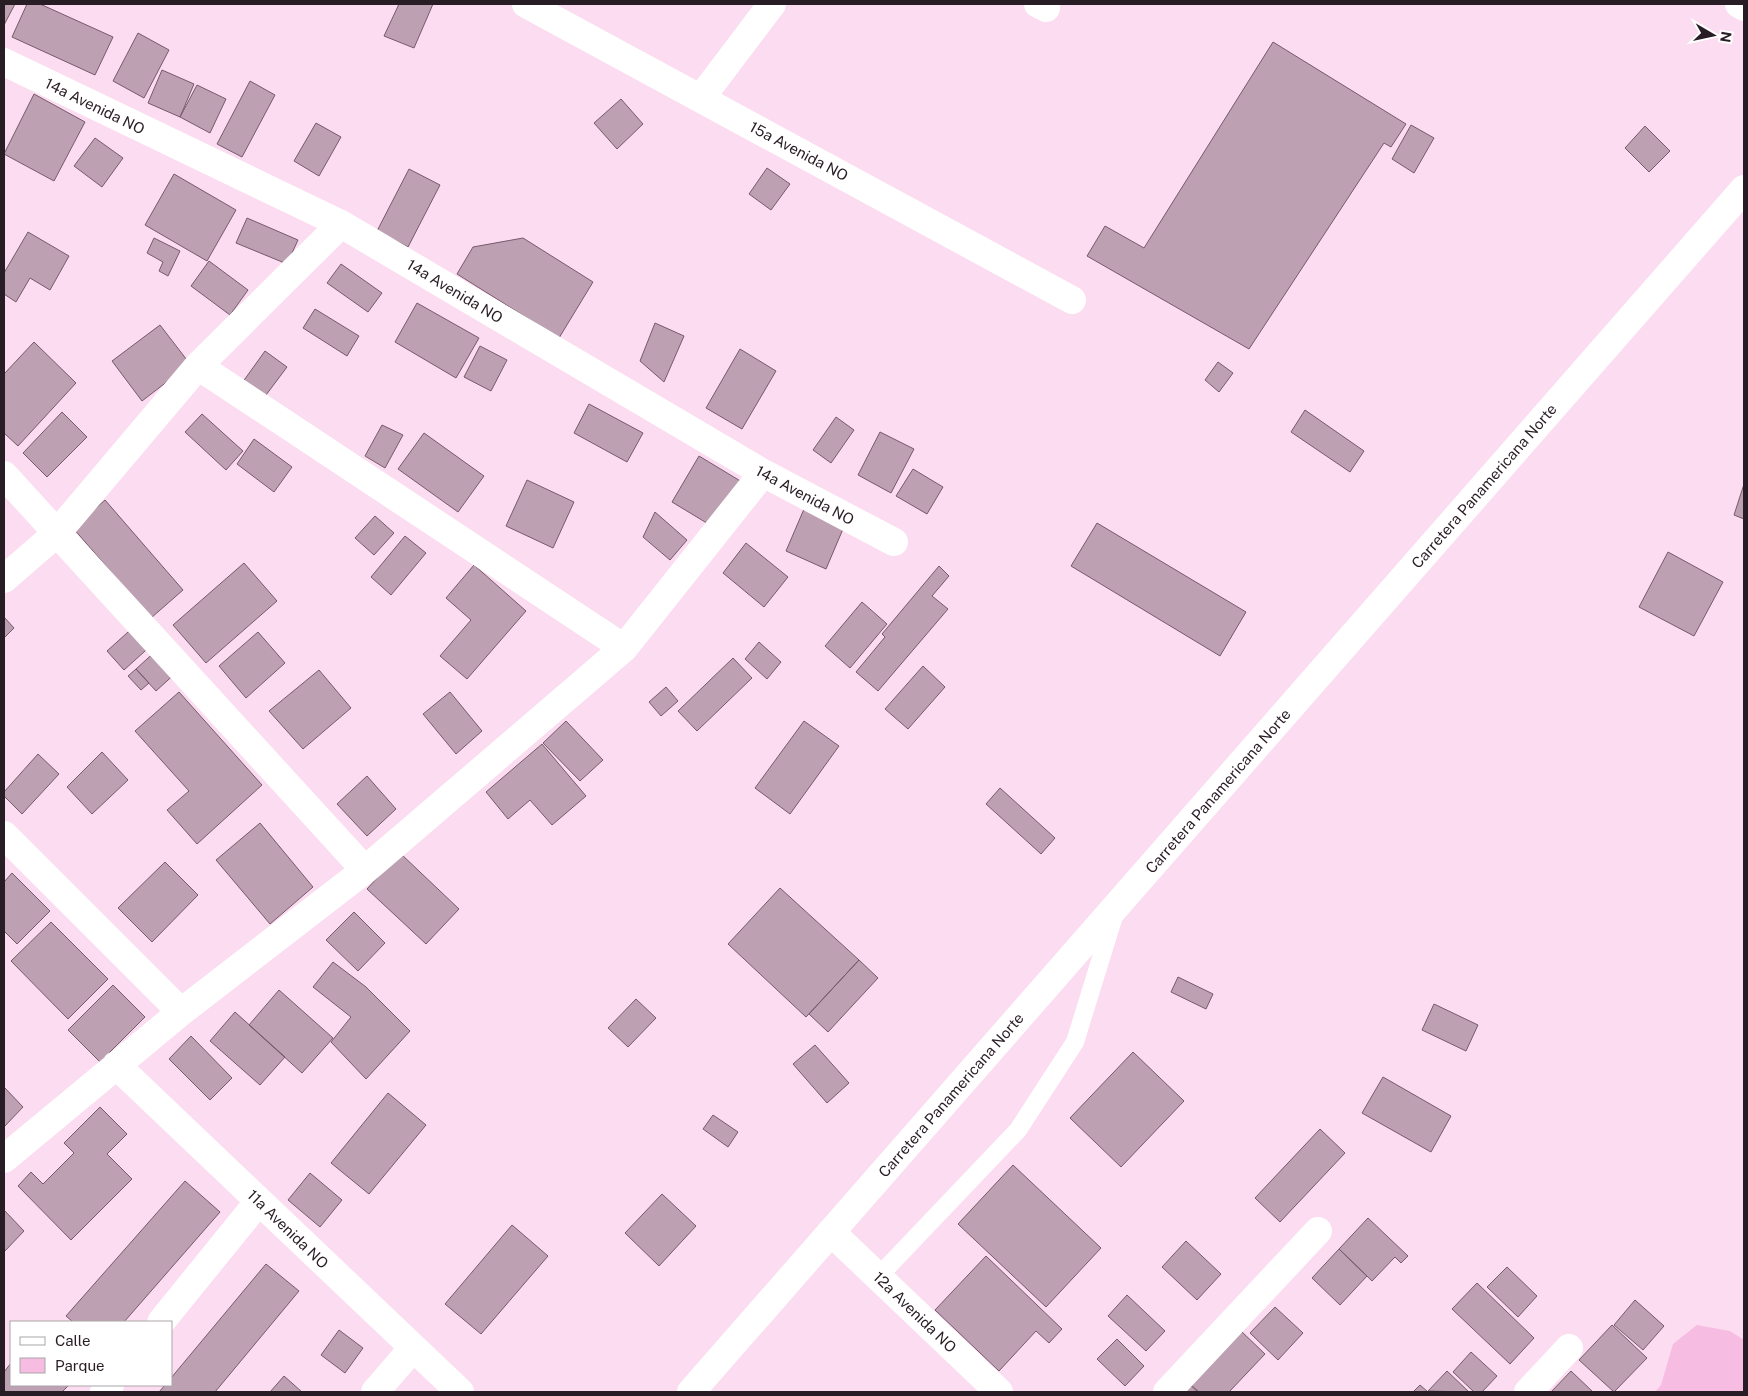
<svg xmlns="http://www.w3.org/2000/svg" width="1748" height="1396" viewBox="0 0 1748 1396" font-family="'Public Sans',sans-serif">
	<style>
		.green { fill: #f7bce2 }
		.building { fill: #bea0b3; stroke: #765a6c }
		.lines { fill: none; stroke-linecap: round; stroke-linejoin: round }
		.service { stroke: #fff; stroke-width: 18 }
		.minor { stroke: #fff; stroke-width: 28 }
		.trunk { stroke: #fff; stroke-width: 28 }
		.labels { text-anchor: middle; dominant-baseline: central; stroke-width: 4; stroke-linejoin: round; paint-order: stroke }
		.street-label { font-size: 15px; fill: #291d25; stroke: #fff }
	</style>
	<rect width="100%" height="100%" fill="#fcdcf0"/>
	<path class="green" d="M1697 1325 1730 1331 1744 1340V1392H1655L1661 1385 1673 1344Z"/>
	<path class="building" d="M4 4H15L4 25Z
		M27 4H40L113 37 95 75 12 37Z
		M399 4H433L414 48 384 36Z
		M138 33 169 50 144 98 113 81Z
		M1273 42 1406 124 1391 147 1384 143 1249 349 1087 256 1105 226 1144 248Z
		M162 70 194 84 180 117 148 103Z
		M250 81 275 95 242 157 217 144Z
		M197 85 226 99 210 133 180 117Z
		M34 94 85 122 54 181 4 154Z
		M621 99 643 124 617 149 594 123Z
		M316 123 341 137 319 176 294 161Z
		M1411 125 1434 138 1414 173 1392 159Z
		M1645 126 1670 151 1649 172 1625 148Z
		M95 138 123 158 102 187 74 166Z
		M767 168 790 184 771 210 749 194Z
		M409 169 440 185 408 247 377 231Z
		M174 174 236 210 207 261 145 225Z
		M247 218 298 240 287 264 236 243Z
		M28 232 69 256 50 290 30 278 16 302 4 294V273Z
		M154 238 180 251 168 276 159 271 163 262 147 253Z
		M523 238 593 282 559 338 457 274 473 247Z
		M209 261 248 290 230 315 191 286Z
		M341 264 382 293 368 312 327 283Z
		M417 303 479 338 456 378 395 342Z
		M315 309 359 336 347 356 303 328Z
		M655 323 684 336 664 382 640 361Z
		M160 325 190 364 142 401 112 361Z
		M34 342 76 383 18 446 4 433V374Z
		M480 346 507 360 491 391 464 377Z
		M740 349 776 371 742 429 706 408Z
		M265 351 287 367 263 399 242 383Z
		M1218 362 1233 373 1219 392 1205 380Z
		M589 404 643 433 627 462 574 433Z
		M1305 410 1364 451 1350 472 1291 432Z
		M62 412 87 437 47 477 23 453Z
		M202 414 243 451 226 470 185 432Z
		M836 417 854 430 831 463 813 450Z
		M382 425 403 435 385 468 365 456Z
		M880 432 914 449 891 493 858 475Z
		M424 433 484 476 458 512 398 469Z
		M254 439 292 467 274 492 237 464Z
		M699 456 742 482 715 528 672 502Z
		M913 469 943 487 927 514 896 496Z
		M527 480 574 502 553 548 506 526Z
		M1744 484V519L1734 515Z
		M105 500 183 590 151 618 73 528Z
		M804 509 843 529 826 569 786 551Z
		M655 512 687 540 670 560 643 537Z
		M375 516 394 533 374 555 355 538Z
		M1097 523 1246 612 1220 656 1071 566Z
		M405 536 426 553 391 595 371 577Z
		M746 543 788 577 764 607 723 573Z
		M1668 552 1723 582 1694 636 1639 607Z
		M244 563 277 601 206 663 173 625Z
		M474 565 526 611 467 679 440 656 471 620 446 598Z
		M939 566 949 576 932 596 948 609 878 691 856 672 885 637 882 634Z
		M862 602 887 624 850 668 825 646Z
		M4 617 14 628 4 638Z
		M138 623 155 642 124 670 107 651Z
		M258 632 285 663 246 698 219 666Z
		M759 642 781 662 767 679 745 659Z
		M158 649 178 671 156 691 136 669Z
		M733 658 752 678 697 731 678 711Z
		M923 666 945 687 908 729 885 709Z
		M136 669 149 683 141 690 128 676Z
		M319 670 351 708 303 749 269 711Z
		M666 687 678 701 661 716 649 702Z
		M179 692 262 785 197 844 167 810 189 791 135 731Z
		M450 692 482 731 456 754 423 714Z
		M566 721 603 760 580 781 543 743Z
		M804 721 839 746 790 814 755 788Z
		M542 744 586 796 552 825 530 800 508 819 486 792Z
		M102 752 128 780 92 814 67 787Z
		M38 754 59 774 22 814 4 796V792Z
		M367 776 396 809 367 836 337 804Z
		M1000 788 1055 838 1041 854 986 804Z
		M260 823 313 887 270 924 216 860Z
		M400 853 459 909 426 944 367 889Z
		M165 862 198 895 152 942 118 908Z
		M12 873 50 911 17 944 4 931V882Z
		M780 888 859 960 806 1017 728 944Z
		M354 912 385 943 358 971 326 940Z
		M51 922 108 979 68 1019 11 961Z
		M859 960 878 978 828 1032 809 1014Z
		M333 962 366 987 410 1031 366 1079 331 1042 351 1017 313 987Z
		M1178 977 1213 994 1206 1009 1171 992Z
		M113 985 145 1017 100 1062 68 1030Z
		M279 990 333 1038 302 1073 249 1025Z
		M636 999 656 1018 628 1047 608 1028Z
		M1434 1004 1478 1025 1466 1051 1422 1030Z
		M235 1012 285 1057 260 1085 210 1041Z
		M191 1036 232 1078 210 1100 169 1059Z
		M815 1045 849 1083 827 1103 793 1064Z
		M1133 1052 1184 1101 1121 1167 1070 1118Z
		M1383 1077 1451 1116 1431 1152 1362 1113Z
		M4 1087 23 1107 4 1127Z
		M388 1093 426 1125 369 1194 331 1163Z
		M100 1107 127 1134 107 1154 132 1179 71 1240 18 1186 31 1172 43 1184 74 1153 64 1143Z
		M713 1115 738 1132 728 1147 703 1129Z
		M1320 1129 1345 1153 1280 1222 1255 1198Z
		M1013 1165 1101 1248 1046 1307 958 1224Z
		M310 1173 342 1200 320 1227 288 1200Z
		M185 1181 220 1212 124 1322H73L66 1316Z
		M662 1194 696 1226 659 1266 625 1233Z
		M4 1210 24 1231 4 1252Z
		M1368 1218 1408 1256 1401 1263 1395 1257 1372 1281 1339 1249Z
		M512 1225 548 1256 481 1334 445 1304Z
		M1186 1241 1221 1274 1197 1300 1162 1267Z
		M1339 1249 1367 1276 1340 1305 1312 1278Z
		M986 1256 1062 1329 1049 1343 1036 1331 999 1371 935 1310Z
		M266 1264 299 1291 215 1392H159L165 1385H171V1378Z
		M1507 1267 1537 1296 1518 1317 1487 1287Z
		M1477 1283 1534 1338 1510 1364 1452 1309Z
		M1127 1295 1165 1331 1146 1351 1108 1316Z
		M1635 1300 1664 1326 1643 1350 1614 1325Z
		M1275 1307 1303 1333 1278 1360 1250 1333Z
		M1612 1325 1647 1358 1614 1392 1579 1360Z
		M339 1330 363 1348 345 1373 321 1355Z
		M1241 1331 1265 1354 1229 1392H1199L1190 1384Z
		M1117 1339 1144 1366 1125 1386 1097 1359Z
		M1471 1352 1497 1376 1482 1392H1474L1453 1372Z
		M11 1363V1385H69L62 1392H4V1372Z
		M1447 1371 1469 1392 1428 1391Z
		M1571 1371 1593 1392H1551Z
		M284 1376 302 1392H270Z
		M1189 1384 1198 1392H1182Z
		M1420 1385 1428 1392H1413Z"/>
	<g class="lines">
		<path class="service" d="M878 1277 1018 1130 1075 1042 1114 916"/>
		<path class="minor" d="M526 4 1072 300
			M1038 4 1046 8
			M1739 4 1744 7
			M4 62 341 224 763 473 894 542
			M701 98 772 4
			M198 366 624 648
			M4 475 365 870
			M4 579 57 533 198 366 341 224
			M4 835 181 1012
			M116 1065 460 1392
			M4 1159 181 1012 365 870 624 648 763 473
			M831 1232 999 1392
			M161 1322 259 1201
			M104 1392 110 1385
			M375 1392 413 1348
			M1167 1392 1318 1231
			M1528 1392 1569 1348"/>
		<path class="trunk" d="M691 1392 1744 189"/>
	</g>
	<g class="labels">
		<g class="street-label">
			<text transform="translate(95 106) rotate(26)">14a Avenida NO</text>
			<text transform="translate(799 151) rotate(28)">15a Avenida NO</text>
			<text transform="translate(455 291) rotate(31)">14a Avenida NO</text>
			<text transform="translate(1484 486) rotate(-49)">Carretera Panamericana Norte</text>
			<text transform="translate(805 495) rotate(28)">14a Avenida NO</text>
			<text transform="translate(1218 791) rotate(-49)">Carretera Panamericana Norte</text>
			<text transform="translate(951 1095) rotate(-49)">Carretera Panamericana Norte</text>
			<text transform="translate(288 1229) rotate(44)">11a Avenida NO</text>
			<text transform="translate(915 1312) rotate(44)">12a Avenida NO</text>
		</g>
	</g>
	<rect width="1748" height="1396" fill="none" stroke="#291d25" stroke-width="10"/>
	<rect x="10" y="1321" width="162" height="65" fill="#ffffff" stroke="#a9a5a8"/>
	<rect x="20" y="1337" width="25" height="8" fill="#ffffff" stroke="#a9a5a8"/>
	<text x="55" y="1346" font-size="15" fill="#291d25">Calle</text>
	<rect x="20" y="1358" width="25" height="15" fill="#f7bce2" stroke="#a9a5a8"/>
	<text x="55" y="1371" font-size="15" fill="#291d25">Parque</text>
	<g transform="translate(1713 35) rotate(99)" stroke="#ffffff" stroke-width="4" paint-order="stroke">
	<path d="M0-4L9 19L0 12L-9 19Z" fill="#291d25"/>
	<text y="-8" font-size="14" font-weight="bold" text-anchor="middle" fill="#291d25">N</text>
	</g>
</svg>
